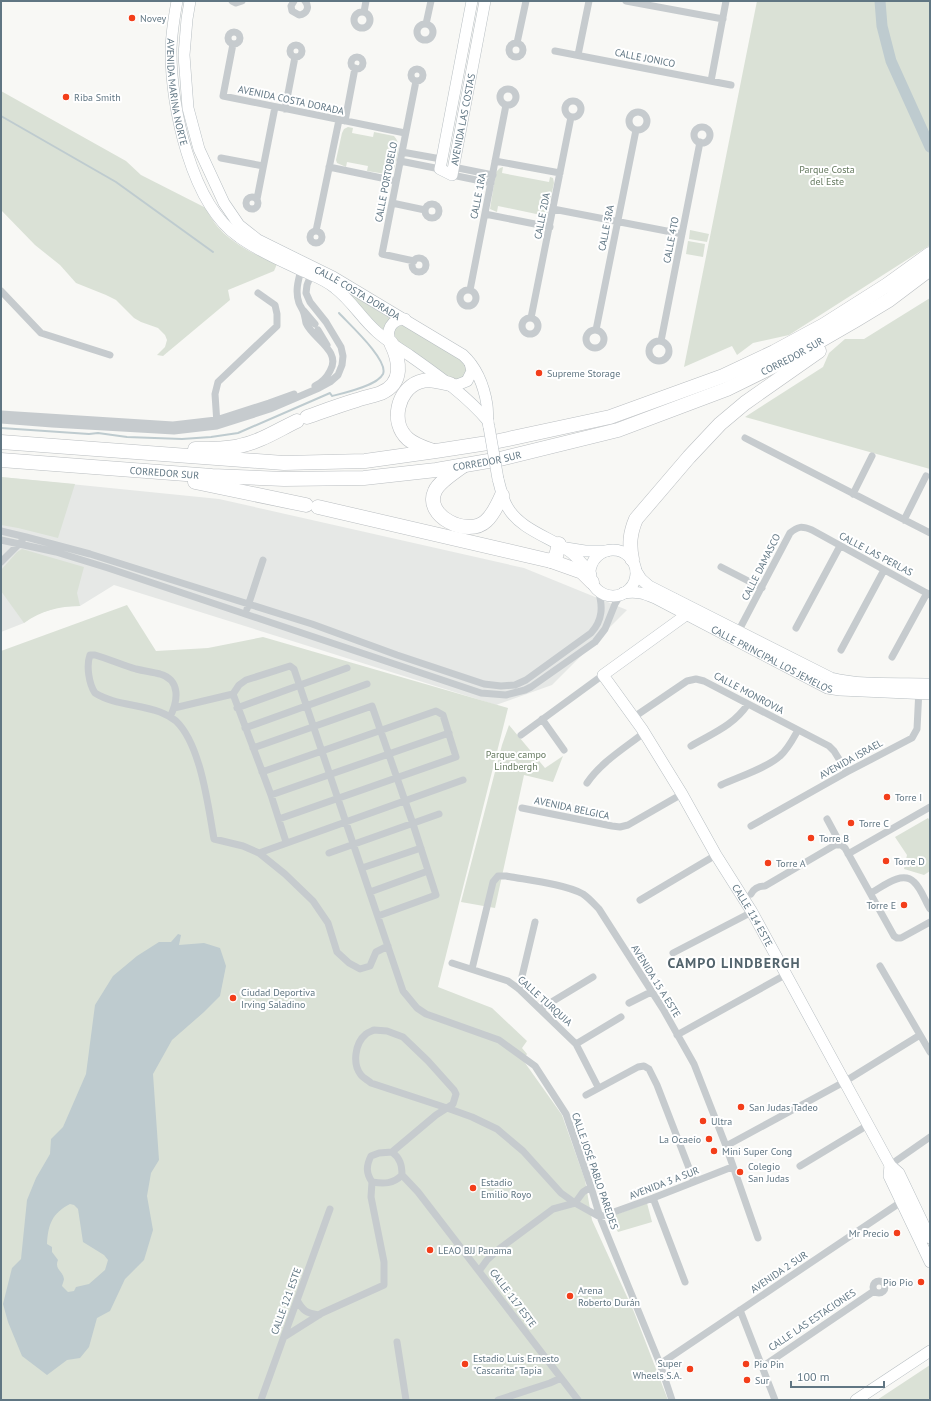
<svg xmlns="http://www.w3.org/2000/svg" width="931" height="1401" viewBox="0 0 931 1401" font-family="'PT Sans',sans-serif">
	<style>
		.built { fill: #e6e8e6 }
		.green { fill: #dae1d6 }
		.water { fill: #becbcf; fill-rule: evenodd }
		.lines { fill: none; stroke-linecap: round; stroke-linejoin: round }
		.stream { stroke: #becbcf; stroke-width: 2 }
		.river { stroke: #becbcf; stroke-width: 11 }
		.secondary-casing { stroke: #b7bec2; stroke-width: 12 }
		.highway-casing { stroke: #babec1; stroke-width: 15 }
		.street { stroke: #c6cbce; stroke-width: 7 }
		.secondary { stroke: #fff; stroke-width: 11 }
		.highway { stroke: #fff; stroke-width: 14 }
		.secondary-bridge-casing { stroke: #b7bec2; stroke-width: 12; stroke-linecap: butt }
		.secondary-bridge { stroke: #fff; stroke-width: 11 }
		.poi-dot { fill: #f33e1a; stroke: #fff; stroke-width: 1.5 }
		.labels { text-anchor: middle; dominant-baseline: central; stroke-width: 4; stroke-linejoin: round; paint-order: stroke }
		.poi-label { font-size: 10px; fill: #607683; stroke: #fff; text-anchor: start }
		.street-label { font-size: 10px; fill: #607683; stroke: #fff }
		.park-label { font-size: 10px; fill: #667a60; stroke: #fff }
		.district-label { font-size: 14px; font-weight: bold; letter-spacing: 1px; fill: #53646d; stroke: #fff }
	</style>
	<rect width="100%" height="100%" fill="#f8f8f5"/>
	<path class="built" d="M1 477 219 499 524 568 627 610 552 685 496 705 114 585 80 606 59 607 35 615 24 623 1 632Z"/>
	<path class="green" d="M757 1H930V245L789 335 753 343 737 355 732 346 684 367Z
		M1 91 126 161 141 175 206 208C219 238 249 252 277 264L274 271 228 290 230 300 163 356 157 355 165 347 167 340 165 335 158 328 141 322 134 318 116 300 106 295 76 283 60 265 35 245 1 210Z
		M348 127 353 128 352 133 373 137 374 132 394 136C403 145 396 160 394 170L386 174 367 171 368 166 347 162 346 167 337 163 336 160 342 133 344 129Z
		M503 167 502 173 549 182 550 177 553 178 554 183 546 219 540 220 541 215 498 206 497 212 490 209 496 172 500 168Z
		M690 230 709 234 707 242 689 239Z
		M688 241 705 244 703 257 686 254Z
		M346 291 391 319 386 324 383 333Z
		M930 298V469L745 417 823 367 829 353 845 339H864Z
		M404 325C420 334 459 353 468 368L463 379 452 381 395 341 393 332 395 327Z
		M1 477 75 484 58 538 18 528 1 525Z
		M22 549 84 567 77 593 80 606C59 606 41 611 24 623L1 591V570L17 552Z
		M127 605 156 651 208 648 263 637 508 708 438 987 492 1008 527 1041 522 1048 527 1054 523 1060 562 1115 585 1180 592 1220 634 1312 668 1400H1V651Z
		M509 725 545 768 563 756 553 782 524 775 495 908 461 902 502 745Z
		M928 818 930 821V871L924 875 904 869 907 855 895 837Z
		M647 1203 652 1222 618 1232 610 1217Z
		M930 1365V1400H877Z"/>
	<path class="water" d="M178 934 181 935 179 945 204 943 220 948 226 966 220 996 204 1012 172 1040 153 1074 159 1160 151 1173 147 1196 153 1230 144 1260 125 1279 110 1311 97 1318 89 1347 80 1358 67 1360 47 1375 22 1356 8 1322 3 1304 12 1268 21 1259 27 1200 36 1178 50 1154 51 1139 63 1127 86 1074 95 1005 113 976 137 956 159 942H171ZM70 1204 74 1205 78 1209 83 1242 104 1255 108 1260 105 1270 89 1284 76 1287 74 1291 68 1292 62 1286C62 1286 64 1280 64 1279 63 1271 54 1269 58 1260L52 1252V1247L47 1244C48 1225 52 1213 70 1204Z"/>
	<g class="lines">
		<path class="stream" d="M1 116 116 182 213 252
			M1 428 89 434 98 433 127 437 182 439 211 437 238 433 330 393 332 396C344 393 377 386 383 374 389 360 348 323 339 313"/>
		<path class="river" d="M880 1 882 26 891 61 930 147"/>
		<defs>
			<g id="secondary">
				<path id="s1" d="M177 1C174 18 171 35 171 52 171 107 191 204 239 237 258 251 282 261 303 271 314 276 326 280 335 288 351 300 362 319 377 332 387 341 398 348 409 355 437 375 465 394 488 421"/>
				<path id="s2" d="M190 1 187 19 184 55 188 108 199 149 224 203 239 225 258 240 333 277 463 355C477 368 484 386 487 405 488 412 487 420 489 427"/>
				<path id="s3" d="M472 1 440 169 452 175 485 1"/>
				<path d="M391 343C385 331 391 319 405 319"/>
				<path d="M450 384 457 385 467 381 472 371 470 363"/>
				<path d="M498 479C501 489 502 499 508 508 519 527 545 536 563 547 575 554 583 563 591 575"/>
				<path d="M566 548 585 551H607"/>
				<circle cx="613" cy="573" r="23"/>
				<path d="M636 571 641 579 649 586 831 678C862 686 898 683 930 684"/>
				<path id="s4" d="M623 593C637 591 643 593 655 598L827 688 840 690 930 694"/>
				<path id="s5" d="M674 599 686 608 688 613 686 615 603 675 642 729 682 794 716 855 752 912 890 1165"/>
				<path d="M930 1238 899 1173 890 1165 889 1176 930 1262"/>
				<path d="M856 1400 930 1351"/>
			</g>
			<g id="highway">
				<path d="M307 417C324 411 340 405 357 400 365 397 373 396 381 393 404 383 400 361 391 343"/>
				<path d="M1 442 284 463 365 461 436 451 494 442 610 417 723 376 774 352 824 325 887 285 930 254"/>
				<path d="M195 449C210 449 225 449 239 446 260 442 278 430 297 421"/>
				<path d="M433 451C425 448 415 445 408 439 390 423 397 390 419 382 430 378 440 382 450 384"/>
				<path id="s6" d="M1 460 212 476 284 479 364 478 436 470 500 459 618 430 727 389 792 357 856 320 889 300 930 269"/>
				<path d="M463 466C455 472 439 482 435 491 423 516 468 538 486 521 493 515 498 504 502 495"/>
				<path d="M195 482 306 505"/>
				<path d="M318 507 551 561 582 572 592 582"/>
				<path d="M632 559C629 544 630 533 636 519L689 457 720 424 745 403 819 351"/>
				<path d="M551 561 556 556 559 544"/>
			</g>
		</defs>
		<use href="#secondary" class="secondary-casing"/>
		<use href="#highway" class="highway-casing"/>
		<path class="street" d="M232 1 236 3 242 1
			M294 1 291 6 292 11 299 15C307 14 310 7 305 1
			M626 1 723 19
			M364 12 366 1
			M354 20a8 8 0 1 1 16 0a8 8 0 1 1-16 0Z
			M426 24 431 1
			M417 32a8 8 0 1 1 16 0a8 8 0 1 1-16 0Z
			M228 38a6 6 0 1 1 12 0a6 6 0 1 1-12 0Z
			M509 50a7 7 0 1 1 14 0a7 7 0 1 1-14 0Z
			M517 43 526 1
			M233 44 223 96 405 133
			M290 51a6 6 0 1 1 12 0a6 6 0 1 1-12 0Z
			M555 51 731 85
			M578 55 589 1
			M351 63a6 6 0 1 1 12 0a6 6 0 1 1-12 0Z
			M411 75a6 6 0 1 1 12 0a6 6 0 1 1-12 0Z
			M711 81 726 1
			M500 97a8 8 0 1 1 16 0a8 8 0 1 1-16 0Z
			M565 109a8 8 0 1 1 16 0a8 8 0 1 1-16 0Z
			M285 109 295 57
			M629 121a9 9 0 1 1 18 0a9 9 0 1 1-18 0Z
			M345 121 355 68
			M694 135a8 8 0 1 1 16 0a8 8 0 1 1-16 0Z
			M402 152 441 159
			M221 158 263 166
			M400 161 440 169
			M495 161 560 173
			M329 167 396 181
			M453 167 493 175
			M452 175 491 183
			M246 203a6 6 0 1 1 12 0a6 6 0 1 1-12 0Z
			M257 199 275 107
			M392 203 425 210
			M425 211a7 7 0 1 1 14 0a7 7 0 1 1-14 0Z
			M553 209 682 234
			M485 214 550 227
			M316 231 339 120
			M310 237a6 6 0 1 1 12 0a6 6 0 1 1-12 0Z
			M412 265a7 7 0 1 1 14 0a7 7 0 1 1-14 0Z
			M414 261 382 254 416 81
			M301 270C298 281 295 292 299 303 300 306 302 308 303 311 305 315 305 319 306 323 313 339 342 351 330 371 327 377 321 383 315 386
			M470 290 506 105
			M460 298a8 8 0 1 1 16 0a8 8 0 1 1-16 0Z
			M1 291 41 333 110 355
			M304 311 315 324
			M531 318 571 117
			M522 326a8 8 0 1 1 16 0a8 8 0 1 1-16 0Z
			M318 330 327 345
			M596 330 636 130
			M586 339a9 9 0 1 1 18 0a9 9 0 1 1-18 0Z
			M661 341 700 142
			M649 351a10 10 0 1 1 20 0a10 10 0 1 1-20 0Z
			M1 414 173 425 216 420 269 403 294 394
			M1 420 52 424 174 431 217 426 270 409 319 388 330 382 338 375 342 365 343 356 341 347 326 322 310 302 306 293 307 285 311 275
			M217 424 215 394 218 382 277 326V314L275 305 258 293
			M745 438 930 533
			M853 494 872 456
			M904 520 926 476
			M1 531 26 537 90 554 312 624 397 655 484 684 501 686 515 685 526 680 591 633C603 620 603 606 598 590
			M1 540 56 552 108 568 481 693 506 695 525 690 531 687 595 642 605 629 615 604 621 594
			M1 562 22 541
			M721 567 762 588
			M247 609 263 560
			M796 628 840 546
			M738 632 790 533C798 526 802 526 812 530L930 595
			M841 650 884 570
			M892 657 927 593
			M174 708 233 694
			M237 708 347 668
			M170 717C178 701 181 680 160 674 152 672 144 671 136 669 122 665 109 659 95 655H90C86 666 89 684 95 693 114 705 139 704 160 712 165 714 171 717 176 721 201 745 208 806 214 839L243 846 259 853 285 874 313 901 328 923 337 952 349 963 360 969 370 966 376 952 388 946
			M634 717 687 681 696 679 704 681 829 746 834 751 847 772
			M542 719 564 750
			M245 728 367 684
			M521 735 603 675
			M691 746C713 733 733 726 748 704
			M253 748 372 706 413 824 436 895 378 916
			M262 772 436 711 443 715 456 757 279 819
			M587 783C601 762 625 748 645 732
			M721 785C738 777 767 768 780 756 788 749 793 739 798 730
			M271 795 449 733
			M522 808 612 826 620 827 628 825 682 794
			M827 819 841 845 845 848 894 936 897 938H901L930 922
			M751 826 847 772 912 738 917 729 919 689
			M286 842 271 795 233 694 239 685 246 680 290 666 294 669 403 991 417 1008 426 1014 499 1040 535 1066 566 1114 591 1187 600 1217 660 1364 672 1400
			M259 853 463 780
			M329 853 439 814
			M848 854 930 807
			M362 868 421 848
			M370 892 428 871
			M871 893C882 887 902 870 914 882 921 888 925 901 930 909
			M751 894C754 888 759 886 765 886L835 845H841
			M640 900 716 855
			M673 953 752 912
			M452 963 508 981 519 989 576 1044 598 1087
			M880 966 930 1052
			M472 969 493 882 498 876H506C527 880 565 884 583 894 589 898 594 904 599 909L663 1009 694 1064 726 1146 758 1238
			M519 989 535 922
			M629 1003 651 992
			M540 1009 593 977
			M374 1030 387 1031 403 1037 428 1061 454 1090 456 1094 453 1104 447 1108 371 1083C368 1080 363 1078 361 1075 352 1064 355 1043 366 1034 368 1032 372 1031 374 1030Z
			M677 1035 785 975
			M576 1044 621 1017
			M586 1095 638 1067 644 1066 649 1069 657 1085 694 1181
			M726 1146 844 1082 920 1035
			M392 1152 436 1115 447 1108 472 1117 497 1129 523 1151 561 1193 575 1203 600 1217 653 1198 732 1167
			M392 1152C400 1158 402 1165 402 1175L418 1192 578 1400
			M890 1165 930 1137
			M800 1166 868 1125
			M372 1182C384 1184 393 1184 402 1175
			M653 1198 685 1282
			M479 1271 487 1260 499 1249 553 1209 575 1203 583 1192 591 1187
			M873 1287a6 6 0 1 1 12 0a6 6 0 1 1-12 0Z
			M297 1300C303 1311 306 1313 319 1315
			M740 1310 775 1400
			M284 1337 322 1313 384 1285V1262L371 1197 372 1182C366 1173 366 1166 371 1156L379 1153 392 1152
			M397 1342 406 1400
			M660 1364 904 1200
			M762 1367 874 1291
			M261 1400 330 1209
			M498 1400 550 1383 561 1378"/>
		<use href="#secondary" class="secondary"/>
		<use href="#highway" class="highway"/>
		<defs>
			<path id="secondary-bridge" d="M489 427 498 479"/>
		</defs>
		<use href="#secondary-bridge" class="secondary-bridge-casing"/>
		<use href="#secondary-bridge" class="secondary-bridge"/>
	</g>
	<g class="poi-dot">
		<circle cx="132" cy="18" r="4"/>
		<circle cx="66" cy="97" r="4"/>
		<circle cx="539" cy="373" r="4"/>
		<circle cx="887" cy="797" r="4"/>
		<circle cx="851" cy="823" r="4"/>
		<circle cx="811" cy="838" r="4"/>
		<circle cx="886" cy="861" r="4"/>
		<circle cx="768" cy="863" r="4"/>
		<circle cx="904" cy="905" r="4"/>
		<circle cx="233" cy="998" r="4"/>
		<circle cx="741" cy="1107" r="4"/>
		<circle cx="703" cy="1121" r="4"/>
		<circle cx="709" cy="1139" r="4"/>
		<circle cx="714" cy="1151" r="4"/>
		<circle cx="740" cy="1172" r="4"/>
		<circle cx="473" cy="1188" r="4"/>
		<circle cx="897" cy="1233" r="4"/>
		<circle cx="430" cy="1250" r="4"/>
		<circle cx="921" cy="1282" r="4"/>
		<circle cx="570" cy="1296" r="4"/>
		<circle cx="465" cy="1364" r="4"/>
		<circle cx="746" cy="1364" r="4"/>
		<circle cx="690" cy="1369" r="4"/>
		<circle cx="747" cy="1380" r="4"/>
	</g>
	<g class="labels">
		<g class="poi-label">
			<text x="140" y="18">Novey</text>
			<text x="74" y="97">Riba Smith</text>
			<text x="547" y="373">Supreme Storage</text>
			<text x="895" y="797">Torre I</text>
			<text x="859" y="823">Torre C</text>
			<text x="819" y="838">Torre B</text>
			<text x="894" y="861">Torre D</text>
			<text x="776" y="863">Torre A</text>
			<text x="896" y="905" text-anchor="end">Torre E</text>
			<text x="241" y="992">Ciudad Deportiva<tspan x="241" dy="12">Irving Saladino</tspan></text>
			<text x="749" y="1107">San Judas Tadeo</text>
			<text x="711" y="1121">Ultra</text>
			<text x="701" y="1139" text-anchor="end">La Ocaeío</text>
			<text x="722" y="1151">Mini Super Cong</text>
			<text x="748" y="1166">Colegio<tspan x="748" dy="12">San Judas</tspan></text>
			<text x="481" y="1182">Estadio<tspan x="481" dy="12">Emilio Royo</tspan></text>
			<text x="889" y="1233" text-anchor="end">Mr Precio</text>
			<text x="438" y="1250">LEAO BJJ Panama</text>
			<text x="913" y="1282" text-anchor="end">Pio Pio</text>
			<text x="578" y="1290">Arena<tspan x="578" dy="12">Roberto Durán</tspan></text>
			<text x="473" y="1358">Estadio Luis Ernesto<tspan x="473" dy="12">"Cascarita" Tapia</tspan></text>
			<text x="682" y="1363" text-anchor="end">Super<tspan x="682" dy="12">Wheels S.A.</tspan></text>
			<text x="754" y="1364">Pio Pin</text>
			<text x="755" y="1380">Sur</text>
		</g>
		<g class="street-label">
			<text transform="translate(645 58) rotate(11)">CALLE JONICO</text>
			<text stroke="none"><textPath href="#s1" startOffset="92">AVENIDA MARINA NORTE</textPath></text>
			<text transform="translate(291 100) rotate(12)">AVENIDA COSTA DORADA</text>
			<text stroke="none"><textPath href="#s3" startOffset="241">AVENIDA LAS COSTAS</textPath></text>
			<text transform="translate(386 182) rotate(-79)">CALLE PORTOBELO</text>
			<text transform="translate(478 196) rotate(-79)">CALLE 1RA</text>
			<text transform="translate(542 216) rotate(-79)">CALLE 2DA</text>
			<text transform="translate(606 228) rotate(-79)">CALLE 3RA</text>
			<text transform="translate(671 240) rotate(-79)">CALLE 4TO</text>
			<text stroke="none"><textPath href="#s2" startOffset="373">CALLE COSTA DORADA</textPath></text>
			<text stroke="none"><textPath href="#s6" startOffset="812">CORREDOR SUR</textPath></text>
			<text stroke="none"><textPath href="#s6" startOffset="488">CORREDOR SUR</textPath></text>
			<text stroke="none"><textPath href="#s6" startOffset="164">CORREDOR SUR</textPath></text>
			<text transform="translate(876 554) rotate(28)">CALLE LAS PERLAS</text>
			<text transform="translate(761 567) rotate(-63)">CALLE DAMASCO</text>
			<text stroke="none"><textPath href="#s4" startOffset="165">CALLE PRINCIPAL LOS JEMELOS</textPath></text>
			<text transform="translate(749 693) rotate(28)">CALLE MONROVIA</text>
			<text transform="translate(851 759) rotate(-29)">AVENIDA ISRAEL</text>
			<text transform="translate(572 808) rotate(12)">AVENIDA BELGICA</text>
			<text stroke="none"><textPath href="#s5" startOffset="409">CALLE 114 ESTE</textPath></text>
			<text transform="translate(656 981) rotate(58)">AVENIDA 15 A ESTE</text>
			<text transform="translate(545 1001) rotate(42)">CALLE TURQUIA</text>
			<text transform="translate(595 1171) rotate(71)">CALLE JOSÉ PABLO PAREDES</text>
			<text transform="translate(664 1183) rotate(-21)">AVENIDA 3 A SUR</text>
			<text transform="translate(779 1272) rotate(-34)">AVENIDA 2 SUR</text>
			<text transform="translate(513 1298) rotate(53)">CALLE 117 ESTE</text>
			<text transform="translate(286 1301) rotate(-70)">CALLE 121 ESTE</text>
			<text transform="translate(812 1320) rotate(-34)">CALLE LAS ESTACIONES</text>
		</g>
		<g class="park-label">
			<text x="827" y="169">Parque Costa<tspan x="827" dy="12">del Este</tspan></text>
			<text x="516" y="754">Parque campo<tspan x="516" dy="12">Lindbergh</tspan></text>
		</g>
		<g class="district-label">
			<text x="734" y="963">CAMPO LINDBERGH</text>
		</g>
	</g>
	<rect width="931" height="1401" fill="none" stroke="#607683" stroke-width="4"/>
	<path d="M791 1381v6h93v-6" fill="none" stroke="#607683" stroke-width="2"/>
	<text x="797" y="1381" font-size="12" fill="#607683" stroke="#ffffff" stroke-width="3" paint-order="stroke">100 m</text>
</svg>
